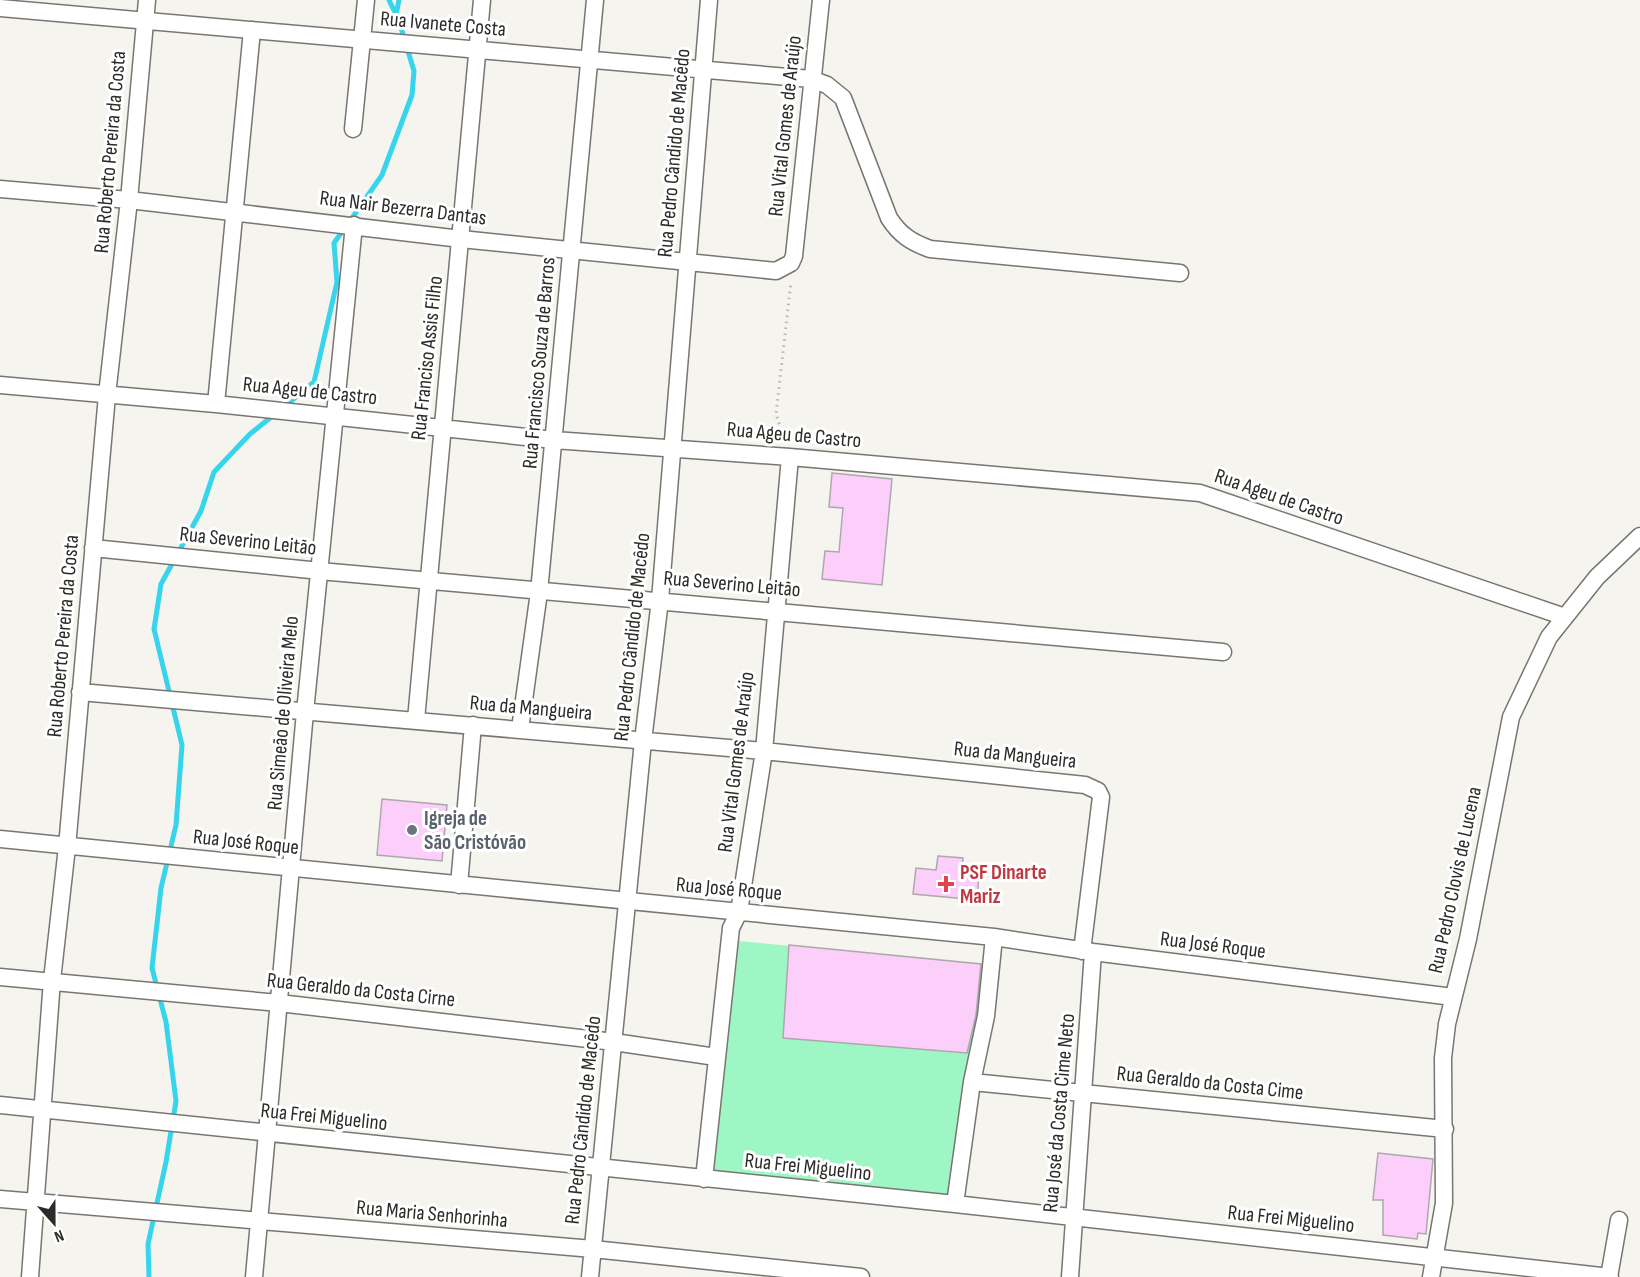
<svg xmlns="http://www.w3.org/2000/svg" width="1640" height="1277" viewBox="0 0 1640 1277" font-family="'Sofia Sans Condensed',sans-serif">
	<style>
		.green { fill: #9ff6c5 }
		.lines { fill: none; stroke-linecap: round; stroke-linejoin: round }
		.stream { stroke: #37d4ed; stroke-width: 5 }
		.building { fill: #fccffb; stroke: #ada8ad; stroke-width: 1.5 }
		.minor-casing { stroke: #777670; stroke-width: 19 }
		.path { stroke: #b7b6b1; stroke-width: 3; stroke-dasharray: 1.5 4.5; stroke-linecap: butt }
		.minor { stroke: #fff; stroke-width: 16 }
		.worship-dot { fill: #6b7280; stroke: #fff; stroke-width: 2 }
		.health-dot { fill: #e0444e; stroke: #fff; stroke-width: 2 }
		.labels { text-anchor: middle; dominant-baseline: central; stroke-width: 6; stroke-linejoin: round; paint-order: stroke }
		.street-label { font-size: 21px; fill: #2c2b29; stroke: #fff }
		.worship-label { font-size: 21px; font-weight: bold; fill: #5b616d; stroke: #fff; text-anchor: start }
		.health-label { font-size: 21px; font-weight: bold; fill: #be3a42; stroke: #fff; text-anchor: start }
	</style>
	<rect width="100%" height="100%" fill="#f5f4ee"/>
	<path class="green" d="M739 941 983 964 973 1040 961 1093 948 1200 712 1176Z"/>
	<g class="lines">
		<path class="stream" d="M396 15 399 0
			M350 221 382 175 412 95 414 71 399 21 389 0
			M285 406 314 382 337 282 334 243 344 229
			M149 1277 148 1244 166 1162 176 1101 166 1022 152 968 161 888 176 825 182 745 154 629 161 584 201 511 214 472 250 434 275 414"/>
	</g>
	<path class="building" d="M832 473 892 479 882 585 822 579 825 551 839 552 843 508 829 507Z
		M382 799 447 805 442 861 377 855Z
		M938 856 963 858 962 872 979 874 977 900 913 894 916 868 936 870Z
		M789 945 981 964 976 1015 967 1053 783 1038Z
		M1378 1153 1433 1159 1426 1234 1418 1233 1417 1239 1383 1235V1200H1373Z"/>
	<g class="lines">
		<defs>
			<path id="minor" d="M0 8 811 79 827 85 843 98 889 218C900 235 911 242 930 249L1180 273
				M353 129 366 0
				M0 189 129 200 461 239 776 271 791 263 794 256 821 0
				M0 385 216 404 554 440 790 457 1200 493 1565 617
				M216 404 252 30
				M93 548 320 571 1223 652
				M80 692 764 751 1085 785 1098 791 1101 797 1082 951
				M416 720 482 0
				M520 729 539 592 595 0
				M0 839 994 937 1093 952 1453 997
				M459 885 473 725
				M0 977 279 1003 614 1042 716 1057
				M972 1082 1445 1129
				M0 1105 955 1204 1610 1277
				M704 1179 731 928 739 912 764 751 790 457
				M0 1199 593 1249 861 1277
				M955 1204 972 1082 986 1016 994 937
				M30 1277 52 980 67 847 107 395 129 200 147 0
				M254 1277 305 712 354 225
				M590 1277 643 741 660 600 709 0
				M1070 1277 1093 952
				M1431 1277 1444 1203 1443 1058 1447 1024 1468 939 1511 717 1549 637 1597 577 1640 536
				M1609 1277 1619 1220"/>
		</defs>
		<use href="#minor" class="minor-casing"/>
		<path class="path" d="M785 441 776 414 791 282"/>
		<use href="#minor" class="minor"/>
	</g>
	<circle class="worship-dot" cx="412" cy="830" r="6"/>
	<path class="health-dot" d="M943 875h6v6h6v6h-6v6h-6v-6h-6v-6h6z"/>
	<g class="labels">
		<g class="street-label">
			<text transform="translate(443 24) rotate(5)">Rua Ivanete Costa</text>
			<text transform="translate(785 126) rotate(-84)">Rua Vital Gomes de Araújo</text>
			<text transform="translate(110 152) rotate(-85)">Rua Roberto Pereira da Costa</text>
			<text transform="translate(674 153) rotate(-85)">Rua Pedro Cândido de Macêdo</text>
			<text transform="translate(403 208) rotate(7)">Rua Nair Bezerra Dantas</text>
			<text transform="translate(427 358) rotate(-84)">Rua Franciso Assis Filho</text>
			<text transform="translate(539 363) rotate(-85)">Rua Francisco Souza de Barros</text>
			<text transform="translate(310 391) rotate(6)">Rua Ageu de Castro</text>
			<text transform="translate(794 435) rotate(5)">Rua Ageu de Castro</text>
			<text transform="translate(1279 497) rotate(19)">Rua Ageu de Castro</text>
			<text transform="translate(248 541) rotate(6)">Rua Severino Leitão</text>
			<text transform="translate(732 584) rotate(5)">Rua Severino Leitão</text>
			<text transform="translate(63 636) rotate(-85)">Rua Roberto Pereira da Costa</text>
			<text transform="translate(632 637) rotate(-84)">Rua Pedro Cândido de Macêdo</text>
			<text transform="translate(531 708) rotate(5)">Rua da Mangueira</text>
			<text transform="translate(283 713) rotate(-85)">Rua Simeão de Oliveira Melo</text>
			<text transform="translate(1015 755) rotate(6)">Rua da Mangueira</text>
			<text transform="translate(736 762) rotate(-83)">Rua Vital Gomes de Araújo</text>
			<text transform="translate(246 842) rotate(6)">Rua José Roque</text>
			<text transform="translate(1455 880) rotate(-78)">Rua Pedro Clovis de Lucena</text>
			<text transform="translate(729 889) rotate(5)">Rua José Roque</text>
			<text transform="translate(1213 945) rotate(7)">Rua José Roque</text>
			<text transform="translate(361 990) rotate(6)">Rua Geraldo da Costa Cirne</text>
			<text transform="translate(1210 1083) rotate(6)">Rua Geraldo da Costa Cime</text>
			<text transform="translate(1059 1113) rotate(-85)">Rua José da Costa Cime Neto</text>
			<text transform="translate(324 1117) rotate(6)">Rua Frei Miguelino</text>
			<text transform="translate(583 1120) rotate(-84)">Rua Pedro Cândido de Macêdo</text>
			<text transform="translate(808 1167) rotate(6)">Rua Frei Miguelino</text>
			<text transform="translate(432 1214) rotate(5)">Rua Maria Senhorinha</text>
			<text transform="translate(1291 1219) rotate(6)">Rua Frei Miguelino</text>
		</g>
		<g class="worship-label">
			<text x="424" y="818">Igreja de<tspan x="424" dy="24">São Cristóvão</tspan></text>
		</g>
		<g class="health-label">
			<text x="960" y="872">PSF Dinarte<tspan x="960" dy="24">Mariz</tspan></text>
		</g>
	</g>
	<g transform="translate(54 1223) rotate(159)" stroke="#ffffff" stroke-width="4.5" paint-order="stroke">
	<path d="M0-4.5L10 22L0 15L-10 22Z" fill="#2c2b29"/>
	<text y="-9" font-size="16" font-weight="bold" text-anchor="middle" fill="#2c2b29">N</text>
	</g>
</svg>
